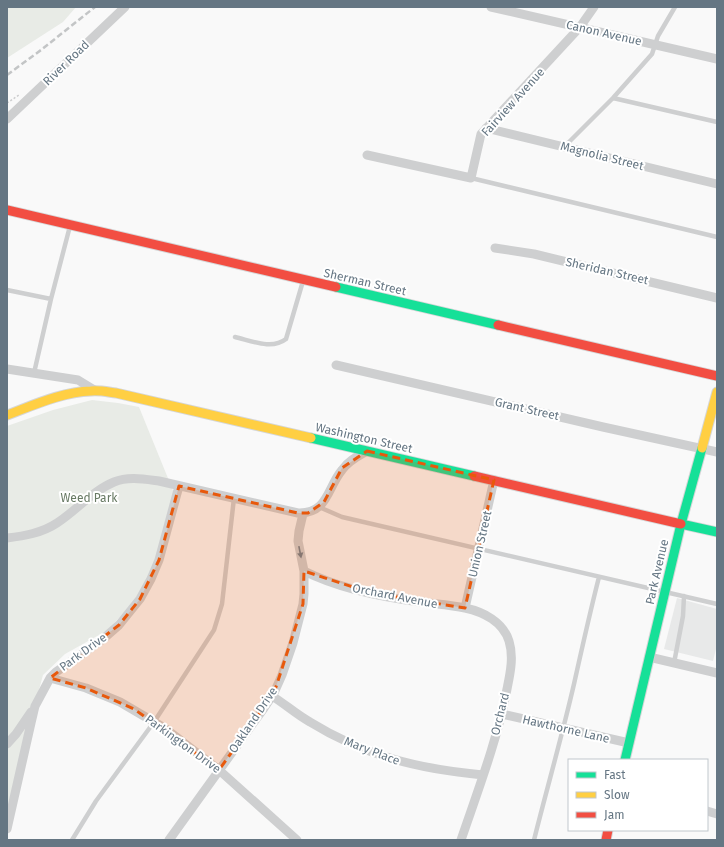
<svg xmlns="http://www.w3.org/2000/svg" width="724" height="847" viewBox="0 0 724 847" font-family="'Fira Sans',sans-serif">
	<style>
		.built { fill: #e8e9e9 }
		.green { fill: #e8ebe6 }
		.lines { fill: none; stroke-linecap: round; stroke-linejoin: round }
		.fast-casing { stroke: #d5d6d7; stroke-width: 11 }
		.slow-casing { stroke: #d5d6d7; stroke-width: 11 }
		.jam-casing { stroke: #d5d6d7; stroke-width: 11 }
		.path { stroke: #cbcccd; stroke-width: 1.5; stroke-dasharray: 2 2; stroke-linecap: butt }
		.lane { stroke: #cecfd0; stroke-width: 4.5 }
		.street { stroke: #cecfd0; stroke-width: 9 }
		.fast { stroke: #16e098; stroke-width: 9 }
		.slow { stroke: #ffcf43; stroke-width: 9 }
		.jam { stroke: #f24e42; stroke-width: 9 }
		.rail { stroke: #c3c5c6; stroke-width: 2.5; stroke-dasharray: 6 3; stroke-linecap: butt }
		.oneway { fill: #707f8b }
		.marked { fill: #e8590c; fill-opacity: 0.2; stroke: #e8590c; stroke-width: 3; stroke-dasharray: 8 5; stroke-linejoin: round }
		.labels { text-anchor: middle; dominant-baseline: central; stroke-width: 4; stroke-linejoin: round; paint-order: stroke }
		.street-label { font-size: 12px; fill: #657683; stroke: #fff }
		.park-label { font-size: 12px; fill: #687a64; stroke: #fff }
	</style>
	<rect width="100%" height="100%" fill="#f9f9f9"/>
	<path class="built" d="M677 598 717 609V645L713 661 664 649Z"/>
	<path class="green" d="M7 7H76L63 22 7 58Z
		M92 400 118 403 139 407 174 493 154 565 135 600 108 630 65 654 43 675 28 730 7 828V426L53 410Z"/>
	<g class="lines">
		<defs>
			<path id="fast" d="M336 287 498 325
				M311 438 474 476
				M681 524 717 532
				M625 760 681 524 702 448"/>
			<path id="slow" d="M7 415C34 405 62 392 91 391 99 390 108 392 116 393L311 438
				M702 448 717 392"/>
			<path id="jam" d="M7 210 336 287
				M498 325 717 376
				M474 476 681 524
				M606 840 608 830"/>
		</defs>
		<use href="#fast" class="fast-casing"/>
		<use href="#slow" class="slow-casing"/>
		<use href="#jam" class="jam-casing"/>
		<path class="path" d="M7 103 19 95"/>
		<path class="lane" d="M613 98 717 122
			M564 147 613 98 652 54 658 36 675 7
			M471 178 717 237
			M7 290 51 299
			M235 337C252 341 272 350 286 339L303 281
			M34 373 51 299 70 226
			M319 507 342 517 717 604
			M674 663 683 616 684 596
			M72 840 96 801 154 722 214 630 222 604 234 498
			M534 840C547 788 562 736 574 684 582 648 590 612 599 577"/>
		<path class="street" d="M491 7 717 59
			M7 119 125 7
			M486 128 717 184
			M367 155 471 178 481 134 580 27 594 7
			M495 248 534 254 717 298
			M336 365 603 427 717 452
			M7 369 78 380 96 391
			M7 538C24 536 42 533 57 523 76 511 92 491 114 482 128 476 144 479 159 481L298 513C328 514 327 488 342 470 348 461 358 456 367 451
			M304 571C340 589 381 597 420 602 435 604 451 605 465 608 484 612 503 622 509 641 514 657 510 674 507 689 497 741 478 790 461 840
			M465 608 494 480
			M649 657 717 673
			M50 678 86 688 120 702 166 729 219 770 297 840
			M272 696C285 704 297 715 310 722 365 756 419 769 483 775
			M502 714 629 743
			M7 744 16 734 31 712
			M707 811 717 814
			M7 829 31 723 35 706 50 678 56 672 103 639 119 625 140 599 151 579 159 560 179 486
			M169 840 264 708 274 693 282 675 293 643 303 604 304 594V571L298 541 299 531 303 514"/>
		<use href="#fast" class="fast"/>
		<use href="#slow" class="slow"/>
		<use href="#jam" class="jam"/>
		<path class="rail" d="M7 75 41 50 95 7"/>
	</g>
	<defs><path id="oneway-solid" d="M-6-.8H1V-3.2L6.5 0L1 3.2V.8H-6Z"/></defs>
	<use class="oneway" href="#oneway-solid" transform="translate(300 552) rotate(79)"/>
	<path class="marked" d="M367 451 494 480 465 608 371 593 304 571 303 604 274 693 219 770 134 709 86 688 50 678 119 625 140 599 159 560 179 486 298 513H308L324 502 342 468Z"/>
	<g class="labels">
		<g class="street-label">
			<text transform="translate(604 33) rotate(13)">Canon Avenue</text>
			<text transform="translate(66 63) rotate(-44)">River Road</text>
			<text transform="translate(513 102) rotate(-48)">Fairview Avenue</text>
			<text transform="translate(602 156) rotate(14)">Magnolia Street</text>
			<text transform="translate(607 271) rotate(13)">Sheridan Street</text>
			<text transform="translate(365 282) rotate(13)">Sherman Street</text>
			<text transform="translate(527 409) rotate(13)">Grant Street</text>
			<text transform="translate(364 438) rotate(13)">Washington Street</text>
			<text transform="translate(480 544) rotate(-77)">Union Street</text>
			<text transform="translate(657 572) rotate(-77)">Park Avenue</text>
			<text transform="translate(395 596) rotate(11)">Orchard Avenue</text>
			<text transform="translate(83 652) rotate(-36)">Park Drive</text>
			<text transform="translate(500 714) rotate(-76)">Orchard</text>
			<text transform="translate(253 720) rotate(-56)">Oakland Drive</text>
			<text transform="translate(566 729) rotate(13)">Hawthorne Lane</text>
			<text transform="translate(183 744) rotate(36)">Parkington Drive</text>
			<text transform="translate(372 751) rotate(21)">Mary Place</text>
		</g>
		<g class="park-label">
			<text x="89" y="498">Weed Park</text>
		</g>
	</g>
	<rect width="724" height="847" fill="none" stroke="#657683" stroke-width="16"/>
	<rect x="568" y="759" width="140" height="72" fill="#ffffff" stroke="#c1c8cd"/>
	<rect x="576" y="772" width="20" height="6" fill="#16e098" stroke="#c1c8cd"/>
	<text x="604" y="779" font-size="12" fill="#657683">Fast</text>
	<rect x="576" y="792" width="20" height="6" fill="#ffcf43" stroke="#c1c8cd"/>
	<text x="604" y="799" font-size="12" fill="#657683">Slow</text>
	<rect x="576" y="812" width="20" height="6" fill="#f24e42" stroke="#c1c8cd"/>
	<text x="604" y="819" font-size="12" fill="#657683">Jam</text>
</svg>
